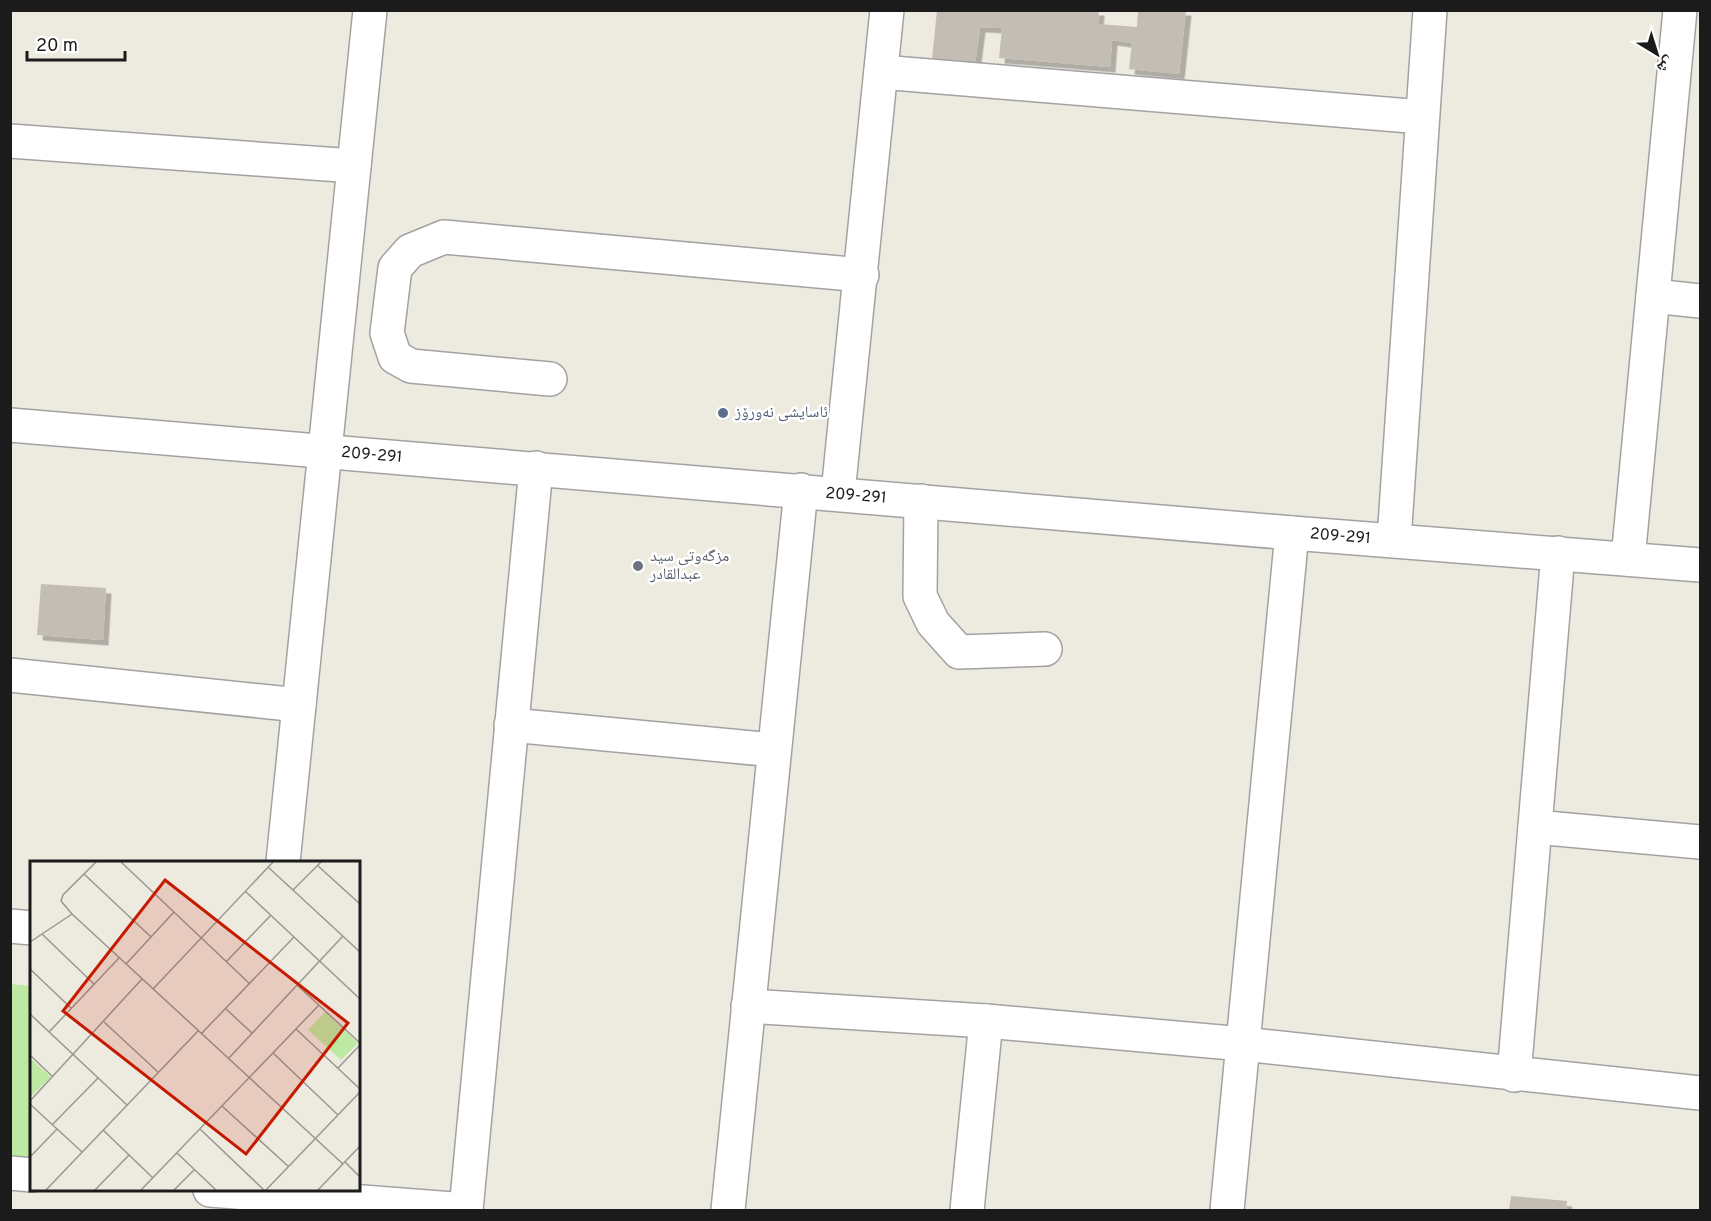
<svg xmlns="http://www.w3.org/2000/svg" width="1711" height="1221" viewBox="0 0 1711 1221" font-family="Overpass,'Noto Naskh Arabic',sans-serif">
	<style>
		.grass { fill: #bde9a3 }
		.building { fill: #c4bdb3; filter: url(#shadow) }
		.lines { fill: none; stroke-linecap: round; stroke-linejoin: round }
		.minor-casing { stroke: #a2a2a2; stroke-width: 36 }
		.minor { stroke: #fff; stroke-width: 33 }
		.service-dot { fill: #5c6f8a; stroke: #fff; stroke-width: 2 }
		.worship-dot { fill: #6b7280; stroke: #fff; stroke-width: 2 }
		.labels { text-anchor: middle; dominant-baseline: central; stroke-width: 5; stroke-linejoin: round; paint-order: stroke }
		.service-label { font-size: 16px; fill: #4e5e75; stroke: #fff; text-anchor: start }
		.street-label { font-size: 16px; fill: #1b1b1b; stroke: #fff }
		.worship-label { font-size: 16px; fill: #5b616d; stroke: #fff; text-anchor: start }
		.inset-road { fill: none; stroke: #999791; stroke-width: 1.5 }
		.view { fill: #c61a00; fill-opacity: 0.15; stroke: #c61a00; stroke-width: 3 }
		.inset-edge { fill: none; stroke: #1b1b1b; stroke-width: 3 }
	</style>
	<defs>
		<filter id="shadow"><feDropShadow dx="5.5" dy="5.5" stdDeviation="0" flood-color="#0004"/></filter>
	</defs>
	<rect width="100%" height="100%" fill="#edeae0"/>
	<path class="grass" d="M10 984 31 986V1166L11 1164Z"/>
	<path class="building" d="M937 10H1099L1098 24 1137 27 1138 10H1186L1179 74 1129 69 1132 43 1112 40 1110 67 999 58 1002 28 980 27 975 65 932 60Z
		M41 584 106 588 103 640 37 635Z
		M1511 1196 1567 1201 1566 1210H1509Z"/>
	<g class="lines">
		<defs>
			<g id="minor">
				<path d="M881 72 1422 117"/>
				<path d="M10 141 354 166"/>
				<path d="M1653 296 1700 301"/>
				<path d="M550 379 411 366 395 357 387 333 395 268 410 251 444 237 862 275"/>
				<path id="s1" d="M10 425 1292 533 1700 565"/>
				<path d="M838 493 887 10"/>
				<path d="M921 501 920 596 933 623 959 652 1045 649"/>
				<path d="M1394 540 1430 10"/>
				<path d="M1628 559 1680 10"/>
				<path d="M10 675 299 705"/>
				<path d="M511 725 774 750"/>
				<path d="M1535 827 1700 842"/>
				<path d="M283 862 370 10"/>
				<path d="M10 926 32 928"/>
				<path d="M748 1006 986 1021 1243 1044 1700 1093"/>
				<path d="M1514 1075 1558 553"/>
				<path d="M10 1173 32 1175"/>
				<path d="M210 1190 466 1210"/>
				<path d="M466 1210 536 468"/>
				<path d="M728 1210 801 490"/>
				<path d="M967 1210 986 1021"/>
				<path d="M1227 1210 1292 533"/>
			</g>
		</defs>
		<use href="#minor" class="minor-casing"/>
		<use href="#minor" class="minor"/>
	</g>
	<circle class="service-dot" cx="723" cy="413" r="6"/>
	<circle class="worship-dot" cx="638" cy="566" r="6"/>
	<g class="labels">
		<g class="service-label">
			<text x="735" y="413">ئاسایشی نەورۆز</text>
		</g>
		<g class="street-label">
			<text stroke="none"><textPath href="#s1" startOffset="363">209-291</textPath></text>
			<text stroke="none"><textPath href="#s1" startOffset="849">209-291</textPath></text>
			<text stroke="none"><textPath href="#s1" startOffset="1335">209-291</textPath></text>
		</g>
		<g class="worship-label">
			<text x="650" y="557">مزگەوتی سید<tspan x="650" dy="18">عبدالقادر</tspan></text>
		</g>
	</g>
	<g transform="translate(30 861)">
		<rect width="330" height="330" fill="#edeae0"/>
		<path d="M295 151 328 182 311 199 278 169ZM0 197 21 216 0 236Z" fill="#bde9a3"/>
		<path class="inset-road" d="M66 1 33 34 31 40 42 53 313 303M91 1 220 123M287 4 330 43M238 6 330 91M54 13 121 76M263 29 291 1M215 30 330 138M12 73 64 123M0 81 42 53M196 101 241 54M96 103 144 51M0 108 41 147M267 124 330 182M123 128 243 1M196 148 222 172M0 153 97 244M74 161 128 211M266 168 330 228M19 171 89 97M171 173 264 76M243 192 308 254M0 194 23 216M198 198 313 75M308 207 330 184M0 240 112 118M0 243 52 291M192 245 259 306M22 264 68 217M170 268 234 329M73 269 123 317M147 292 186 329M0 296 27 268M315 301 330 316M16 329 168 170M65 329 99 294M111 329 289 144M144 329 164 309M236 329 330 231M288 329 330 285"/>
		<path class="view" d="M135 19 318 162 216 293 33 150Z"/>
		<rect width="330" height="330" class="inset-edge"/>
	</g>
	<rect width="1711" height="1221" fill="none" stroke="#1b1b1b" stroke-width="24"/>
	<g transform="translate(1657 54) rotate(142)" stroke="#ffffff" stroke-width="4.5" paint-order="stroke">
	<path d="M0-4.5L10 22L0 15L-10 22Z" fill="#1b1b1b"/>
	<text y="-9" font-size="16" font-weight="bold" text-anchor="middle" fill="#1b1b1b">ش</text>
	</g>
	<path d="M27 51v9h98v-9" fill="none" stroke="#1b1b1b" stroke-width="3"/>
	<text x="36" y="51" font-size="18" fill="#1b1b1b" stroke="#ffffff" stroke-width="4.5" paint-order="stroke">20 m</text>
</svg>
